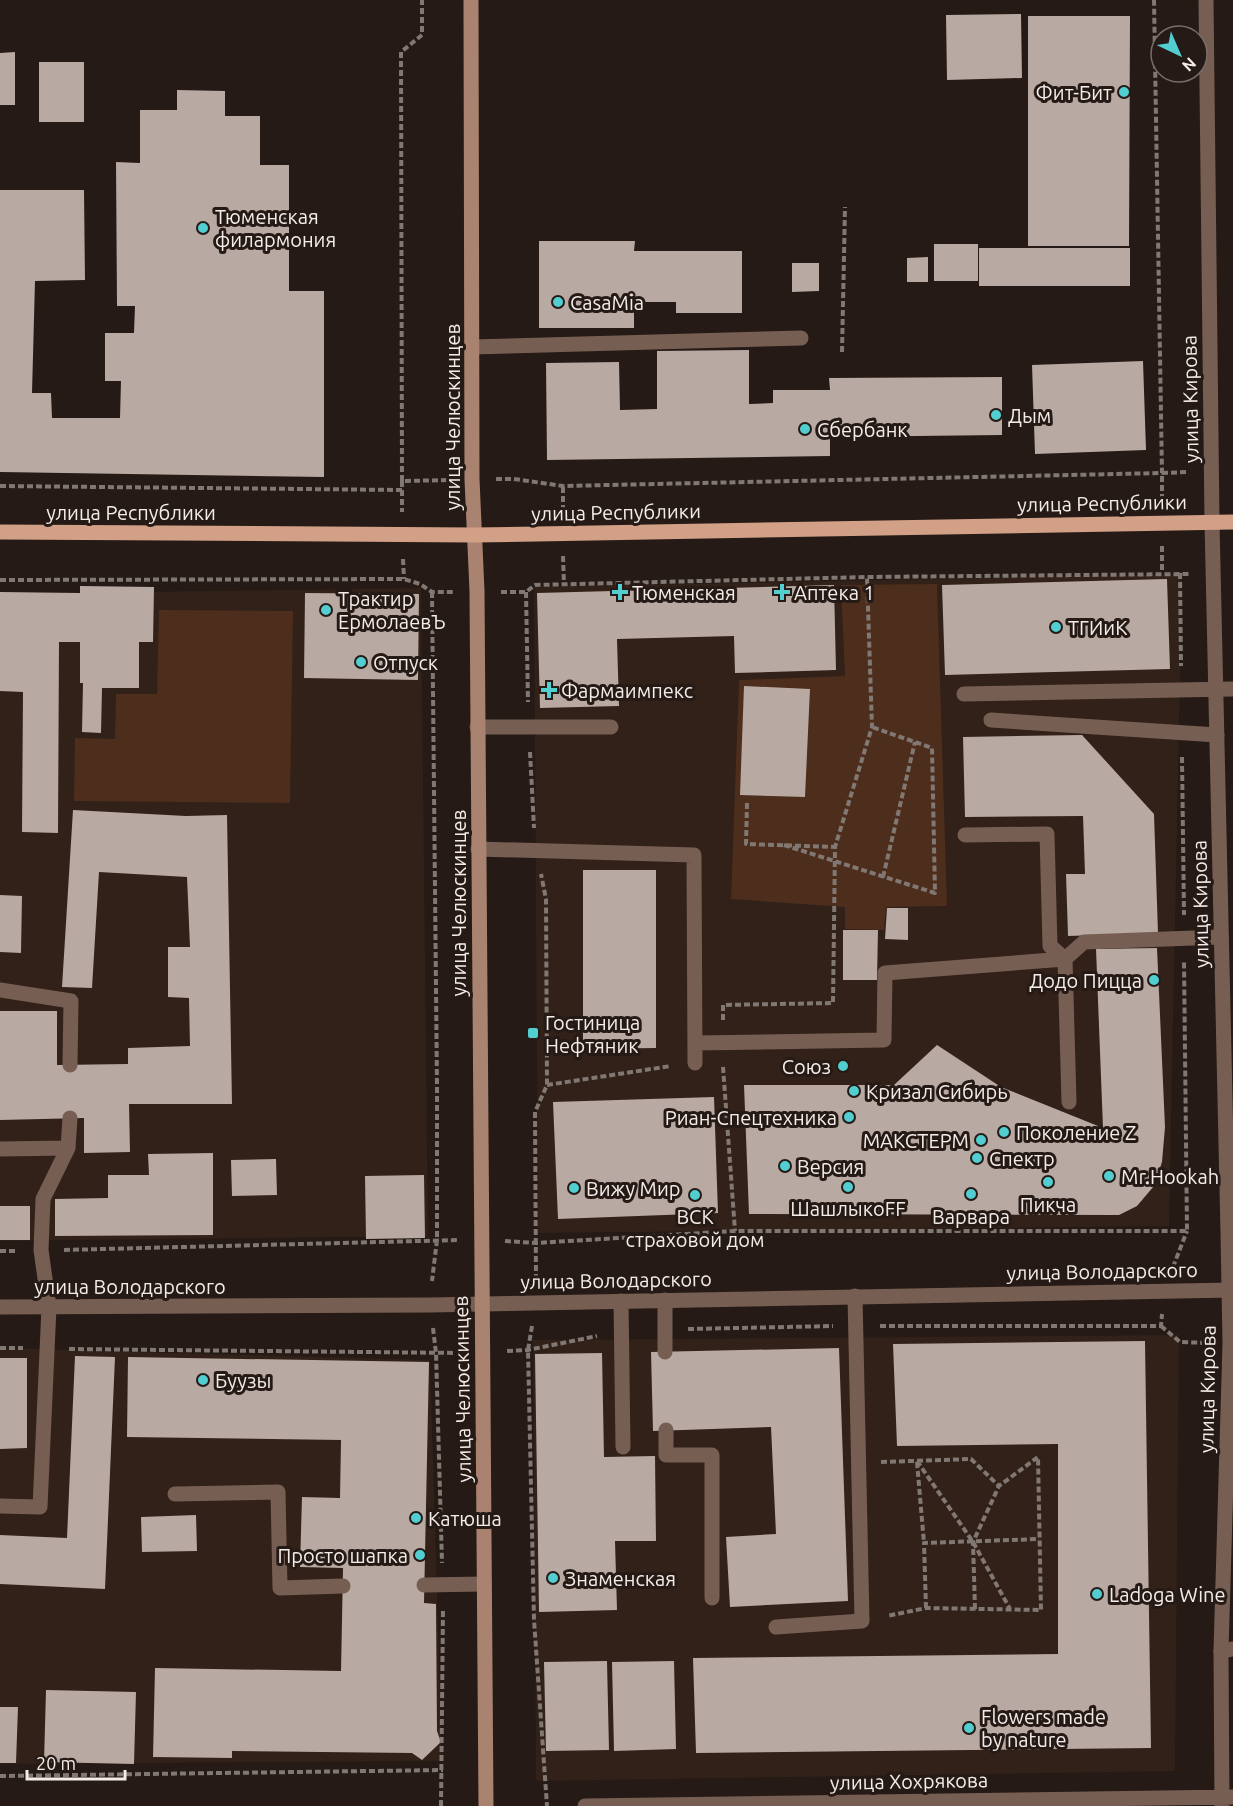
<svg xmlns="http://www.w3.org/2000/svg" width="1233" height="1806" viewBox="0 0 1233 1806" font-family="Ubuntu,sans-serif">
	<style>
		.built { fill: #312118 }
		.green { fill: #4d2d1c }
		.building { fill: #b8a9a2 }
		.lines { fill: none; stroke-linecap: round; stroke-linejoin: round }
		.path { stroke: #817873; stroke-width: 4; stroke-dasharray: 6 3; stroke-linecap: butt }
		.lane { stroke: #775e52; stroke-width: 15 }
		.street { stroke: #775e52; stroke-width: 15 }
		.secondary { stroke: #aa8370; stroke-width: 15 }
		.primary { stroke: #d2a086; stroke-width: 15 }
		.poi-dot { fill: #52cdd0; stroke: #251a15; stroke-width: 2 }
		.labels { text-anchor: middle; dominant-baseline: central; stroke-width: 6; stroke-linejoin: round; paint-order: stroke }
		.poi-label { font-size: 20px; fill: #f4ece8; stroke: #251a15; text-anchor: start }
		.street-label { font-size: 20px; fill: #f4ece8; stroke: #251a15 }
	</style>
	<rect width="100%" height="100%" fill="#251a15"/>
	<path class="built" d="M1182 574 1169 1226 538 1233 534 587Z
		M421 588 428 1236 0 1241V594Z
		M1179 1335 1175 1771 536 1781 533 1340Z
		M0 1348 430 1360 442 1761 0 1764Z"/>
	<path class="green" d="M937 584 947 906 886 907 884 930 845 929V907L731 899 739 680 845 676 841 585Z
		M159 610 293 611 290 803 74 801 75 738 115 739 116 694H157Z"/>
	<path class="building" d="M1021 14 1022 78 947 80 946 15Z
		M1028 16H1130L1129 246H1028Z
		M15 52V105H0V53Z
		M39 62H84V122H39Z
		M177 90 225 91V116H260V165H289V291H324V477L0 472V190H84L85 280 35 281 32 393H51L52 418H120L121 381H105V333H134L135 306H117L116 162 140 163V110H177Z
		M539 241H635L634 251H742V313H676V302H634V328H539Z
		M934 244H978V281H934Z
		M979 248H1130V286H979Z
		M928 257V282H907V258Z
		M792 263H819V291L792 292Z
		M749 350V404L773 403V390H830L829 378 1002 377V435L830 437V456L547 460 546 363 619 362 620 410 657 409V351Z
		M1143 361 1146 450 1035 454 1032 365Z
		M1167 579 1170 669 945 675 942 585Z
		M834 585 836 670 735 673 734 636 617 639 619 706 540 708 537 593Z
		M80 586 154 587 153 642H139V688H102L101 733 82 732 83 683H80V642H59L58 833 22 832 23 692 0 691V592L80 593Z
		M305 593 419 594 418 680 304 678Z
		M744 686 810 689 805 797 740 795Z
		M1082 735 1154 814 1158 933 1068 936 1066 874H1085L1083 816 965 817 963 737Z
		M73 810 186 816 227 815 232 1104H129L130 1152 84 1153V1118L0 1120V1011H57V1065L128 1064V1048L190 1046 189 998 168 997V947H190L187 877 99 872 92 988 62 987Z
		M583 870H656V1048L583 1049Z
		M0 895 22 896 21 953 0 952Z
		M887 908H908V940L885 939Z
		M843 930H878L877 980H843Z
		M1157 948 1165 1127 1162 1162 1154 1186 1137 1206 1119 1215 749 1214 744 1085H894L937 1045 1001 1087 1103 1128 1096 949Z
		M714 1097 718 1213 558 1219 553 1102Z
		M213 1153V1235L55 1236V1199L108 1198V1175H149L148 1154Z
		M276 1159 277 1195 232 1196 231 1160Z
		M424 1175 425 1238 366 1239 365 1176Z
		M0 1206H30V1240H0Z
		M1145 1341 1151 1748 696 1753 693 1658 1058 1654V1444L897 1446 893 1344Z
		M839 1348 848 1601 730 1607 726 1537 776 1534 771 1427 653 1431 651 1352Z
		M602 1353 604 1457 655 1456 656 1541H615L617 1610 539 1612 535 1354Z
		M75 1356 115 1357 105 1589 0 1584V1535L67 1538Z
		M128 1357 429 1362 424 1603 436 1604 437 1731 441 1742 422 1760 412 1753 232 1751V1758L153 1757 155 1668 341 1671 343 1568 300 1567 302 1497 340 1498 341 1440 127 1437Z
		M0 1358H27V1448L0 1449Z
		M196 1515 197 1551 142 1552 141 1517Z
		M607 1661 609 1750 546 1751 544 1662Z
		M674 1661 676 1749 614 1751 612 1662Z
		M46 1690 136 1692 134 1764 44 1762Z
		M0 1707H18L16 1763H0Z"/>
	<g class="lines">
		<path class="path" d="M842 352 845 207
			M496 479H514L563 486 1162 473 1154 0
			M402 481 401 52 422 35V0
			M0 486 402 490V481L450 480
			M563 487V509
			M402 490V512
			M1162 500V473L1187 472
			M1162 546V573
			M563 556 564 585
			M403 559 404 579
			M1180 573 1181 666
			M0 580 404 579 420 584 432 592H455
			M432 592 437 1087V1240L432 1281
			M501 592H526L535 585 867 577 1191 574
			M526 592 528 702
			M530 752 534 828
			M1182 757 1184 915
			M747 803 746 844 835 847
			M784 845 935 893 932 748 872 727
			M883 877 915 742
			M723 1020V1005L833 1003 835 847 872 727 867 577
			M723 1067 735 1231
			M547 1085 671 1066
			M505 1241 536 1243 735 1231H1187L1184 961
			M64 1250 459 1240
			M0 1251H18
			M1173 1267 1187 1231
			M536 1280 535 1112 547 1085 546 899 541 874
			M532 1326 528 1350 534 1620 547 1806
			M880 1326H1161L1162 1314
			M1161 1326 1180 1342 1208 1343
			M433 1328 436 1353 442 1563
			M688 1329 833 1326
			M0 1348H23
			M69 1349 461 1353
			M507 1351 528 1350 597 1336
			M917 1461 973 1542 1010 1609
			M881 1462 971 1459 999 1486 1038 1457 1041 1610 926 1608 887 1616
			M917 1462 924 1543
			M926 1608 924 1543 1039 1539
			M975 1609 973 1542 999 1486
			M0 1776 443 1770
			M441 1806 443 1609"/>
		<path class="lane" d="M472 347 801 338
			M964 694 1233 689
			M991 720 1217 735
			M477 727H611
			M965 835 1047 834 1050 946 1065 959
			M478 849 694 855 695 1063
			M0 990 71 1001 70 1065
			M695 1043 884 1040 885 973 1065 959
			M1069 1102 1065 959 1084 942 1221 937
			M0 1149 68 1148 70 1118
			M665 1300V1352
			M621 1301 623 1447
			M666 1430V1455H712V1598
			M175 1494 278 1492 280 1588 343 1586
			M0 1506 40 1507 49 1307 41 1250 43 1199 68 1148
			M424 1585 484 1584
			M776 1627 862 1621 855 1296
			M1221 1651 1233 1649"/>
		<path class="street" d="M1206 0 1212 522 1228 1232 1230 1343 1221 1651 1222 1806
			M0 1307 430 1305 1233 1290
			M585 1806 1233 1797"/>
		<path class="secondary" d="M471 0 472 479 477 591 486 1806"/>
		<path class="primary" d="M0 532 474 535 1233 522"/>
	</g>
	<g class="poi-dot">
		<circle cx="1124" cy="92" r="6"/>
		<circle cx="203" cy="228" r="6"/>
		<circle cx="558" cy="302" r="6"/>
		<circle cx="996" cy="415" r="6"/>
		<circle cx="805" cy="429" r="6"/>
		<path d="M617 583h6v6h6v6h-6v6h-6v-6h-6v-6h6z"/>
		<path d="M779 583h6v6h6v6h-6v6h-6v-6h-6v-6h6z"/>
		<circle cx="326" cy="610" r="6"/>
		<circle cx="1056" cy="627" r="6"/>
		<circle cx="361" cy="662" r="6"/>
		<path d="M546 681h6v6h6v6h-6v6h-6v-6h-6v-6h6z"/>
		<circle cx="1154" cy="980" r="6"/>
		<rect x="527" y="1027" width="12" height="12" rx="3"/>
		<circle cx="843" cy="1066" r="6"/>
		<circle cx="854" cy="1091" r="6"/>
		<circle cx="849" cy="1117" r="6"/>
		<circle cx="1004" cy="1132" r="6"/>
		<circle cx="981" cy="1140" r="6"/>
		<circle cx="977" cy="1158" r="6"/>
		<circle cx="785" cy="1166" r="6"/>
		<circle cx="1109" cy="1176" r="6"/>
		<circle cx="1048" cy="1182" r="6"/>
		<circle cx="848" cy="1187" r="6"/>
		<circle cx="574" cy="1188" r="6"/>
		<circle cx="971" cy="1194" r="6"/>
		<circle cx="695" cy="1195" r="6"/>
		<circle cx="203" cy="1380" r="6"/>
		<circle cx="416" cy="1518" r="6"/>
		<circle cx="420" cy="1555" r="6"/>
		<circle cx="553" cy="1578" r="6"/>
		<circle cx="1097" cy="1594" r="6"/>
		<circle cx="969" cy="1728" r="6"/>
	</g>
	<g class="labels">
		<g class="poi-label">
			<text x="1112" y="92" text-anchor="end">Фит-Бит</text>
			<text x="215" y="216">Тюменская<tspan x="215" dy="23">филармония</tspan></text>
			<text x="570" y="302">CasaMia</text>
			<text x="1008" y="415">Дым</text>
			<text x="817" y="429">Сбербанк</text>
			<text x="632" y="592">Тюменская</text>
			<text x="794" y="592">Аптека 1</text>
			<text x="338" y="598">Трактир<tspan x="338" dy="23">ЕрмолаевЪ</tspan></text>
			<text x="1068" y="627">ТГИиК</text>
			<text x="373" y="662">Отпуск</text>
			<text x="561" y="690">Фармаимпекс</text>
			<text x="1142" y="980" text-anchor="end">Додо Пицца</text>
			<text x="545" y="1022">Гостиница<tspan x="545" dy="23">Нефтяник</tspan></text>
			<text x="831" y="1066" text-anchor="end">Союз</text>
			<text x="866" y="1091">Кризал Сибирь</text>
			<text x="837" y="1117" text-anchor="end">Риан-Спецтехника</text>
			<text x="1016" y="1132">Поколение Z</text>
			<text x="969" y="1140" text-anchor="end">МАКСТЕРМ</text>
			<text x="989" y="1158">Спектр</text>
			<text x="797" y="1166">Версия</text>
			<text x="1121" y="1176">Mr.Hookah</text>
			<text x="586" y="1188">Вижу Мир</text>
			<text x="1048" y="1204" text-anchor="middle">Пикча</text>
			<text x="848" y="1208" text-anchor="middle">ШашлыкoFF</text>
			<text x="695" y="1216" text-anchor="middle">ВСК<tspan x="695" dy="23">страховой дом</tspan></text>
			<text x="971" y="1216" text-anchor="middle">Варвара</text>
			<text x="215" y="1380">Буузы</text>
			<text x="428" y="1518">Катюша</text>
			<text x="408" y="1555" text-anchor="end">Просто шапка</text>
			<text x="565" y="1578">Знаменская</text>
			<text x="1109" y="1594">Ladoga Wine</text>
			<text x="981" y="1716">Flowers made<tspan x="981" dy="23">by nature</tspan></text>
		</g>
		<g class="street-label">
			<text transform="translate(1190 399) rotate(-91)">улица Кирова</text>
			<text transform="translate(452 417) rotate(-90)">улица Челюскинцев</text>
			<text transform="translate(1102 503) rotate(-1)">улица Республики</text>
			<text x="131" y="512">улица Республики</text>
			<text transform="translate(616 512) rotate(-1)">улица Республики</text>
			<text transform="translate(458 903) rotate(-90)">улица Челюскинцев</text>
			<text transform="translate(1200 904) rotate(-91)">улица Кирова</text>
			<text transform="translate(1102 1271) rotate(-1)">улица Володарского</text>
			<text transform="translate(616 1280) rotate(-1)">улица Володарского</text>
			<text x="130" y="1286">улица Володарского</text>
			<text transform="translate(462 1389) rotate(-91)">улица Челюскинцев</text>
			<text transform="translate(1207 1389) rotate(-89)">улица Кирова</text>
			<text transform="translate(909 1781) rotate(-1)">улица Хохрякова</text>
		</g>
	</g>
	<g transform="translate(1179 54) rotate(136)"><circle r="28" fill="#251a15" stroke="#786e69" stroke-width="1.5"/>
	<path d="M0-4.5L10 22L0 15L-10 22Z" fill="#52cdd0"/>
	<text y="-9" font-size="16" font-weight="bold" text-anchor="middle" fill="#f4ece8">N</text>
	</g>
	<path d="M27 1770v9h98v-9" fill="none" stroke="#f4ece8" stroke-width="3"/>
	<text x="36" y="1770" font-size="18" fill="#f4ece8" stroke="#251a15" stroke-width="4.5" paint-order="stroke">20 m</text>
</svg>
